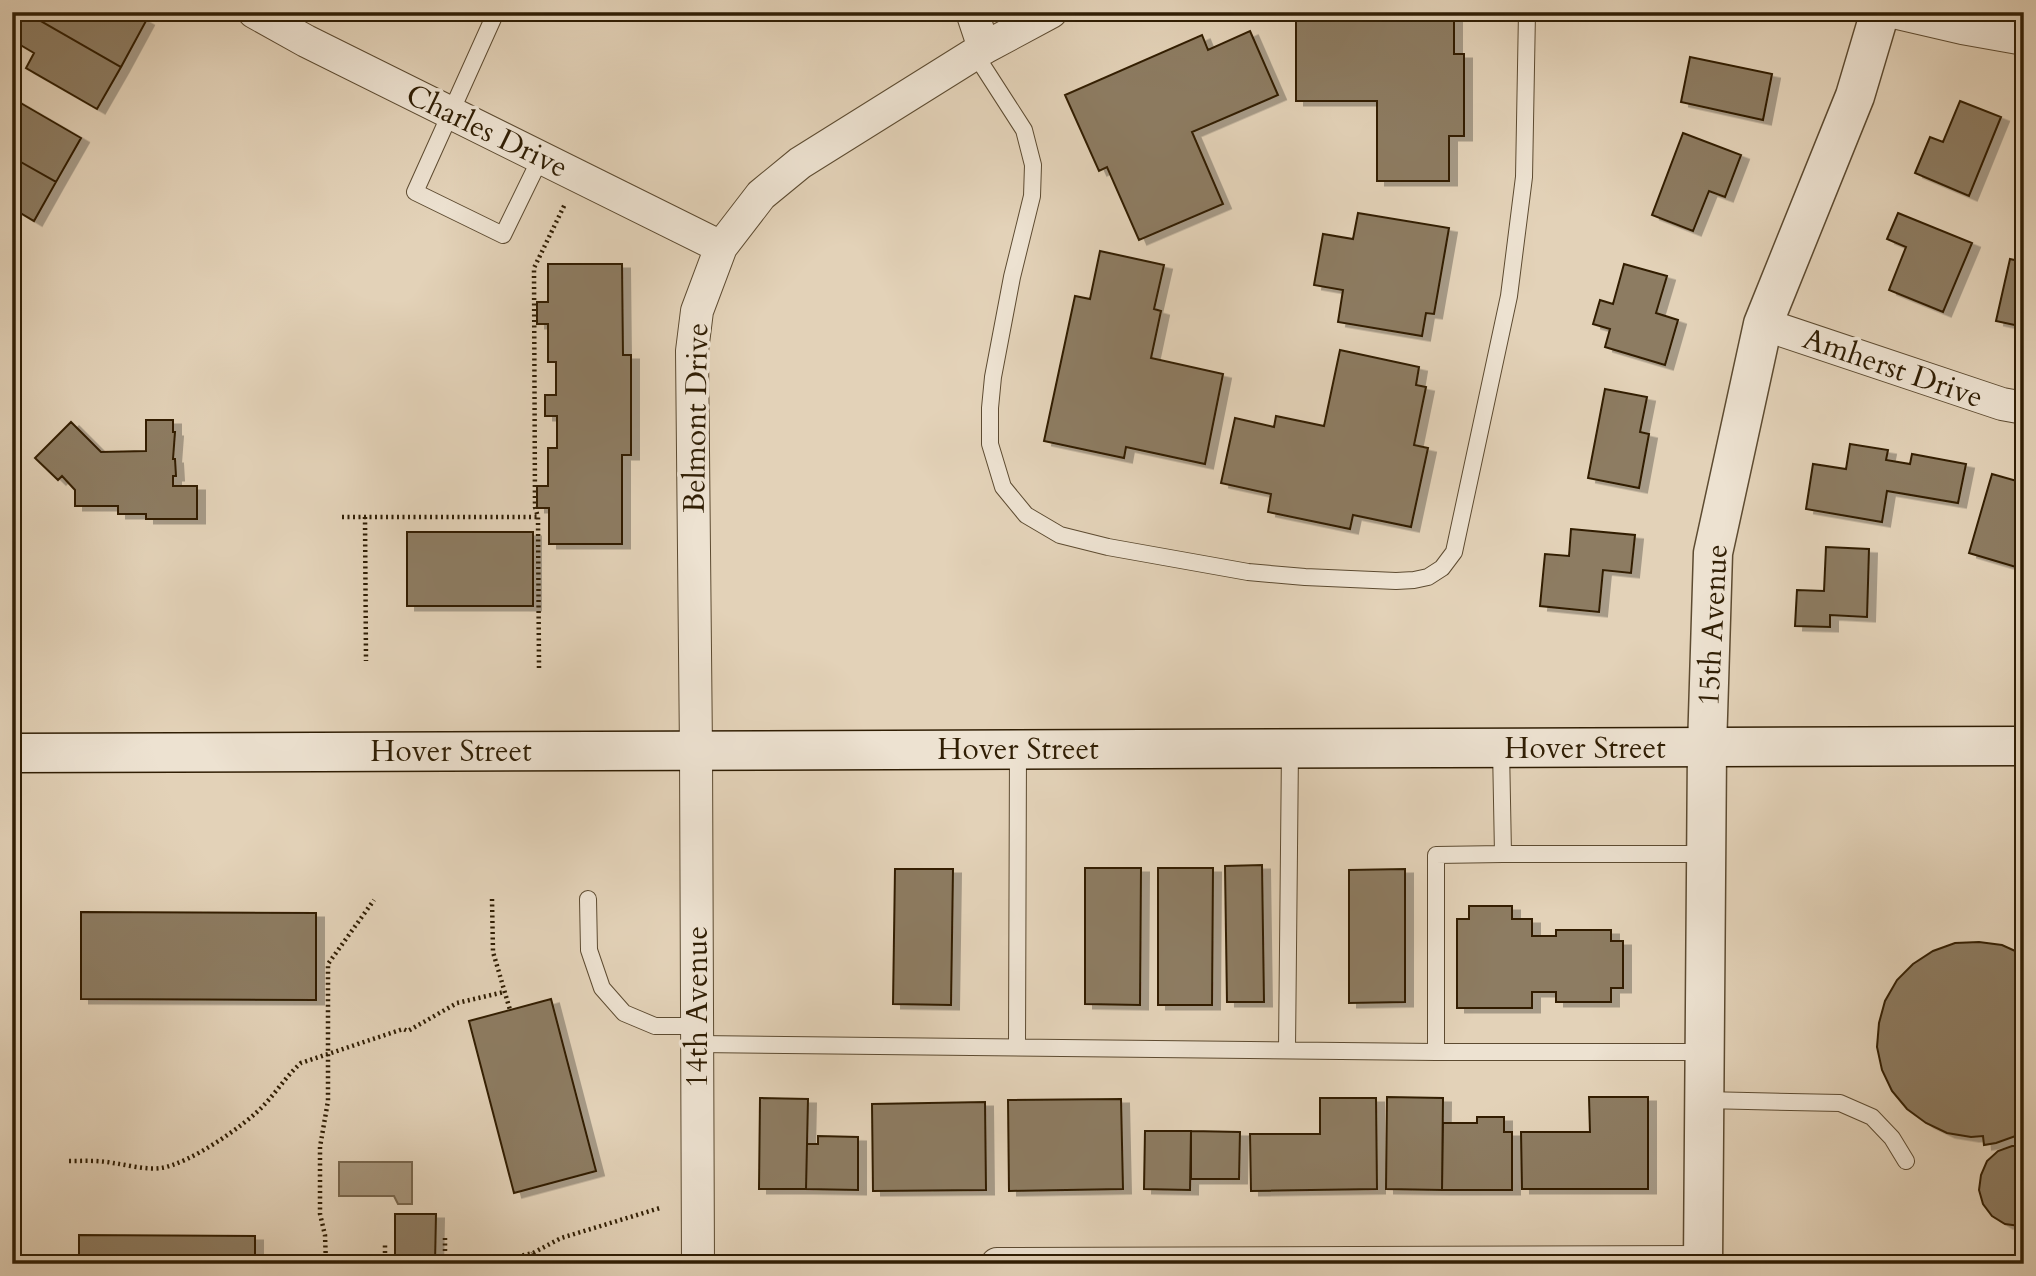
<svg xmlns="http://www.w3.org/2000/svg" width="2036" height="1276" viewBox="0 0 2036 1276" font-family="Cardo,serif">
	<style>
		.water { fill: #a6957b; stroke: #77654b; stroke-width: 2 }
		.building { fill: #8d7c62; stroke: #301e04; stroke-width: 2; filter: url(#shadow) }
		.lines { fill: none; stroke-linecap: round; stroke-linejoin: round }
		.service-casing { stroke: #5d4b31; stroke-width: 18 }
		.minor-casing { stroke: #5d4b31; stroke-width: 34 }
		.tertiary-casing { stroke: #5d4b31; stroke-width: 41 }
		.secondary-casing { stroke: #301e04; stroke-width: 41 }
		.path { stroke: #301e04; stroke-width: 4.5; stroke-dasharray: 2 3.5; stroke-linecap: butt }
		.service { stroke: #ede2d1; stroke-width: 16 }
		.minor { stroke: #ede2d1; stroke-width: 32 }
		.tertiary { stroke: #ede2d1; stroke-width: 38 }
		.secondary { stroke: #ede2d1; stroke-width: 38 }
		.labels { text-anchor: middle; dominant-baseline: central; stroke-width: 7; stroke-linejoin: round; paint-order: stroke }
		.street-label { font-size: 30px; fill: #301e04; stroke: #ede2d1 }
	</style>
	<defs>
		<filter id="shadow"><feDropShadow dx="8" dy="4.5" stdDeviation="0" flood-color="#0004"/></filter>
	</defs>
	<rect width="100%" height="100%" fill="#e3d2b8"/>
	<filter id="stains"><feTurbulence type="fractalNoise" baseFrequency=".00286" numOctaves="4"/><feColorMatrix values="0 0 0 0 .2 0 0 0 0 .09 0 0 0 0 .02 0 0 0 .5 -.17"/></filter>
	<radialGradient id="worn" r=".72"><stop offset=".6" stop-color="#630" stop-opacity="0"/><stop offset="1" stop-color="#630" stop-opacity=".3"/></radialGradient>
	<path class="water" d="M339 1162H412V1204H398L394 1196H339Z"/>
	<path class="building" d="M18 12H25L121 67 97 109 26 68 34 53 12 40V23Z
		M25 12H130L146 21 121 67Z
		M1296 12H1454V54H1464V136H1449V181H1377V101H1296Z
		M1250 31 1278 95 1192 132 1223 204 1139 240 1107 167 1099 171 1065 95 1202 35 1208 50Z
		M1690 57 1772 74 1763 120 1681 102Z
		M12 98 81 138 56 182 12 157Z
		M1960 101 2001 117 1969 196 1915 173 1930 137 1943 142Z
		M1683 133 1741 155 1725 197 1709 191 1693 231 1652 215Z
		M12 157 56 182 34 221 12 208Z
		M1358 213 1449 228 1434 314 1426 313 1422 336 1338 322 1343 290 1314 285 1323 234 1353 239Z
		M1898 213 1972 243 1943 312 1889 290 1906 247 1887 239Z
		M2022 247H2024V327L1996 321 2010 259 2019 261Z
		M1100 251 1164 265 1154 309 1161 311 1151 358 1223 374 1205 464 1126 447 1124 458 1044 441 1075 296 1090 299Z
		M548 264H622L623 355H631V455H622V544H549V508H537V486H548V448H557V416H545V395H556V362H548V324H537V302H548Z
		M1624 264 1667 276 1656 313 1678 320 1665 365 1605 347 1610 329 1593 324 1600 300 1613 304Z
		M1340 350 1419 367 1416 385 1426 387 1414 445 1428 448 1411 527 1353 515 1350 529 1268 512 1271 494 1221 483 1235 418 1274 427 1276 416 1324 426Z
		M1605 389 1647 397 1640 432 1649 434 1639 488 1588 478Z
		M146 420H173V432H175L173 459H175L176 476H173V486H197V519H146V514H118V506H75V490L62 476 58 480 35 458 71 422 101 452 146 451Z
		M1850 444 1888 450 1886 460 1910 464 1912 454 1966 464 1958 503 1887 491 1882 522 1806 509 1813 464 1846 469Z
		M1992 474 2024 483V539L2016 567 1969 553Z
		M1571 529 1635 535 1631 573 1603 570 1599 612 1540 606 1545 554 1569 556Z
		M407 532H533V606H407Z
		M1826 547 1869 549 1867 617 1830 615V627L1795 626 1797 590 1824 591Z
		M1262 865 1264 1002H1227L1225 866Z
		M1085 868H1141L1140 1005 1085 1004Z
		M1158 868H1213L1212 1005H1158Z
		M895 869H953L951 1005 893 1004Z
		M1405 869V1002L1349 1003V870Z
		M1469 906H1512V919H1532V936H1556V930H1611V941H1623V988H1611V1002H1556V992H1532V1008H1457V919H1469Z
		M81 912 316 913V1000L81 999Z
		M1979 942 2002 945 2024 955V1133L1996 1143 1984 1145 1983 1136 1971 1137 1947 1133 1926 1123 1907 1109 1892 1091 1882 1070 1877 1047 1879 1023 1885 1001 1897 980 1913 964 1933 951 1955 943Z
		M551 999 596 1171 514 1193 469 1021Z
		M1387 1097 1443 1098 1442 1190 1386 1189Z
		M1589 1097H1648V1189H1522L1521 1132H1590Z
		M760 1098 808 1099 806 1189H759Z
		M1320 1098H1376L1377 1189 1251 1191 1250 1134H1320Z
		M1121 1099 1123 1189 1009 1191 1008 1100Z
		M985 1102 986 1190 873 1191 872 1104Z
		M1477 1117H1504V1132H1512V1190H1442L1443 1123H1477Z
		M1145 1131H1191L1190 1190 1144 1189Z
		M1191 1131 1240 1132 1239 1179H1191Z
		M818 1136 858 1137V1190L806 1189 807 1144H818Z
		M2012 1146H2024V1226H2020L2005 1224 1992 1216 1983 1204 1979 1190 1981 1175 1987 1161 1998 1151Z
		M395 1214H436L435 1264H395Z
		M79 1235 255 1236V1264H79Z"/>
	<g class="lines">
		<defs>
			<path id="service" d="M496 12 415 192 503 235 541 157
				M975 54 1024 130 1033 165 1032 196 1012 277 993 377 990 408V444L1003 487 1026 515 1060 535 1108 547 1248 572 1305 577 1396 581 1414 580 1428 577 1442 568 1454 552 1509 296 1524 177 1527 12
				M1501 748 1503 854H1706
				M588 899 589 950 602 988 624 1013 655 1026H697
				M698 1044 1436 1052H1704
				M1017 1047 1018 750
				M1287 1049 1290 749
				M1436 1052V855L1503 854
				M1704 1100 1840 1103 1872 1117 1892 1138 1906 1161"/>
			<path id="minor" d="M254 12 306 41 721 247
				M972 12 984 48
				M1893 12 1962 28 2024 39
				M1763 324 2002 404 2024 408
				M698 1264 696 751 692 351 697 311 721 247 761 195 800 163 984 48 1051 12
				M997 1264 1703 1262"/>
			<path id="tertiary" d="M1703 1264 1707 748 1713 553 1763 324 1855 96 1880 12"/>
			<path id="secondary" d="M12 753 2024 746"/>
		</defs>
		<use href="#service" class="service-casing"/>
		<use href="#minor" class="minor-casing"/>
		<use href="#tertiary" class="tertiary-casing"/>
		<use href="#secondary" class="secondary-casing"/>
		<path class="path" d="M342 517H538
			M365 517 366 661
			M539 668 538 517 535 507 534 268 565 204
			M492 899 493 952 510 1010
			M69 1161C84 1161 98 1160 113 1163 128 1165 145 1170 161 1168 189 1164 246 1125 265 1104 278 1090 287 1075 301 1063L403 1029 408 1031 457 1003 504 992
			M445 1238V1264
			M326 1264 325 1235 320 1214V1147L328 1101V964L374 900
			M385 1264V1242
			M485 1264 533 1253 561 1238 660 1208
			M529 1264 533 1253"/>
		<use href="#service" class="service"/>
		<use href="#minor" class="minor"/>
		<use href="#tertiary" class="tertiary"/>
		<use href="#secondary" class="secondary"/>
	</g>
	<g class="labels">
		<g class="street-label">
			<text transform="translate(487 131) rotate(26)">Charles Drive</text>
			<text transform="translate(1893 368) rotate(19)">Amherst Drive</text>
			<text transform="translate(696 418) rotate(-89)">Belmont Drive</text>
			<text transform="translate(1713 625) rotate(-87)">15th Avenue</text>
			<text x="1585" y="748">Hover Street</text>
			<text x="1018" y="749">Hover Street</text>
			<text x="451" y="751">Hover Street</text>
			<text transform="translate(697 1007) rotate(-90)">14th Avenue</text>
		</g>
	</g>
	<rect width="2036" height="1276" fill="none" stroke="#e3d2b8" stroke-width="42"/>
	<rect x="14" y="14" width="2008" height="1248" fill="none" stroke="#301e04" stroke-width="3.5"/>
	<rect x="21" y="21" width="1994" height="1234" fill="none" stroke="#301e04" stroke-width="2"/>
	<rect width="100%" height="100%" filter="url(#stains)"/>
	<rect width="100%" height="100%" fill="url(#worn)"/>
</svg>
